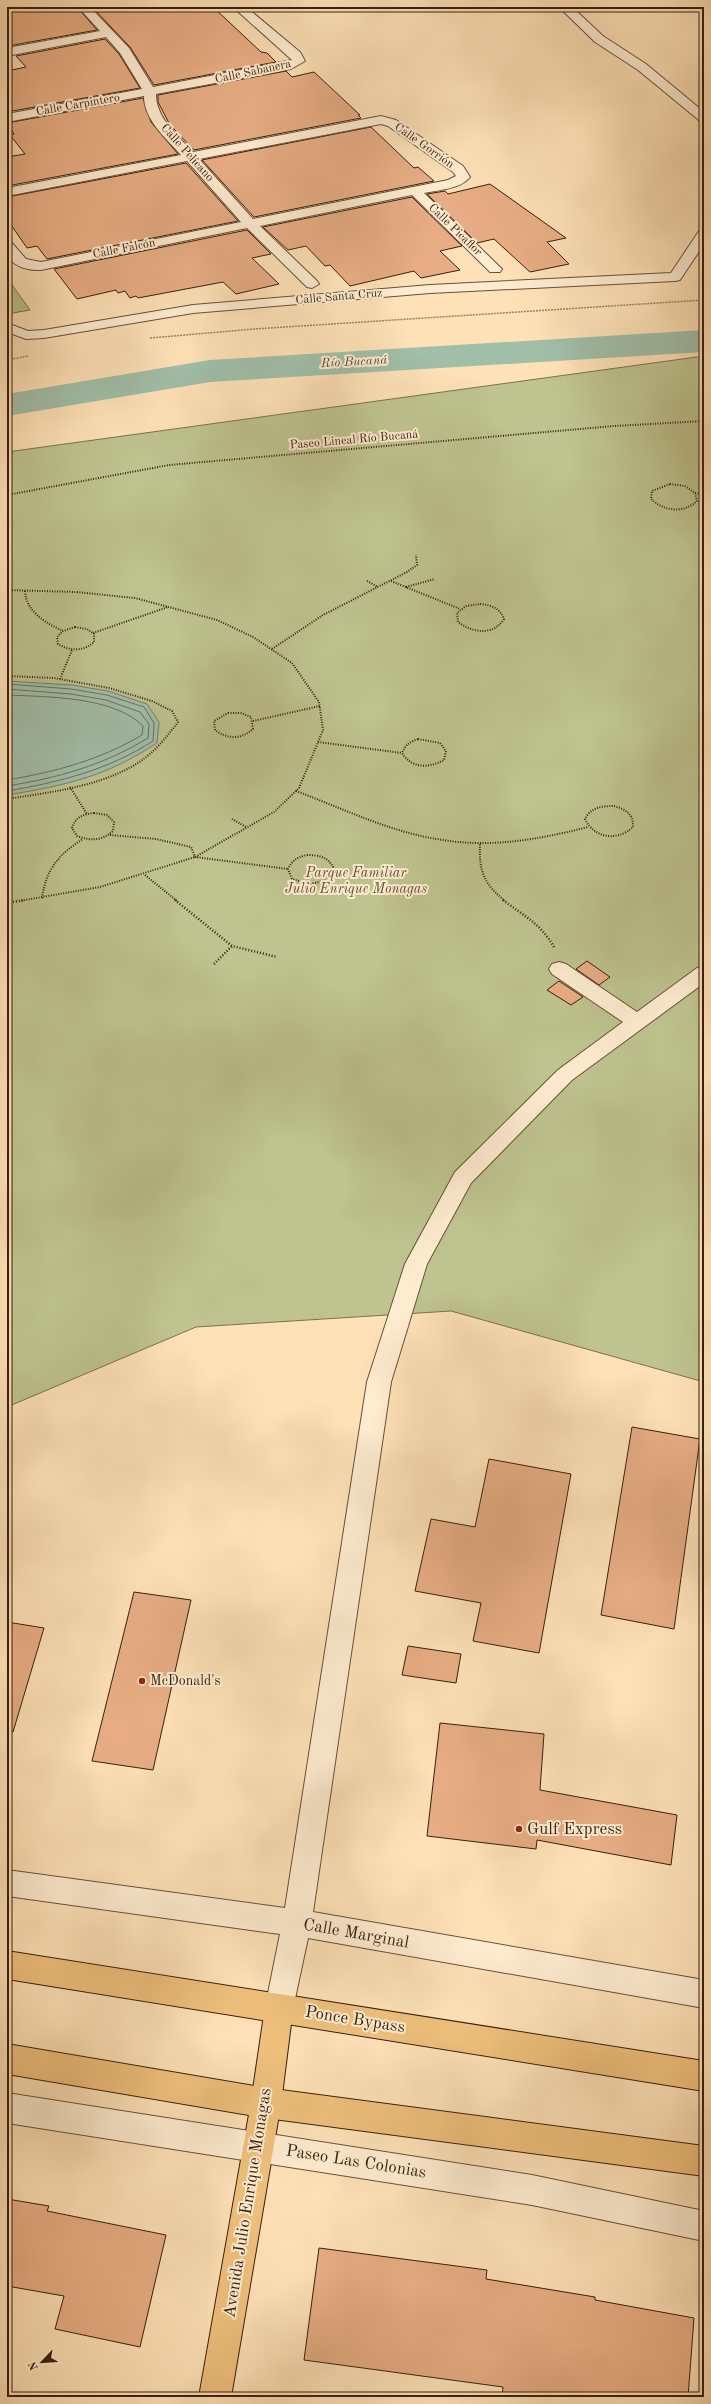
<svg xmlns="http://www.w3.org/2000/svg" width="711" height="2404" viewBox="0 0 711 2404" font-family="'Old Standard TT',serif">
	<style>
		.green { fill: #bec38f; stroke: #7c704f }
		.water { fill: #a1bea9; stroke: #777e6b }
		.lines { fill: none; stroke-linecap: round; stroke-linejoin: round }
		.shore { stroke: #6d6e5c; stroke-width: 1 }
		.river { fill: #a1bea9; fill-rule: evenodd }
		.building { fill: #e8ad84; stroke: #391e0f }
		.minor-casing { stroke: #6a4f39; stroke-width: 2 }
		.major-casing { stroke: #391e0f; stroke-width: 2 }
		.highway-casing { stroke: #391e0f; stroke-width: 2 }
		.path-far2 { stroke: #391e0f; stroke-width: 1.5; stroke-dasharray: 0.5 1; stroke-linecap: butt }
		.path-far1 { stroke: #391e0f; stroke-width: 2; stroke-dasharray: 1 1.5; stroke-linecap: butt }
		.path { stroke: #391e0f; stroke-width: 2.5; stroke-dasharray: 1 2; stroke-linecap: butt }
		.minor { fill: #feecd0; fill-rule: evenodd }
		.major { fill: #efc07c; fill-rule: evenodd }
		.highway { fill: #efc07c; fill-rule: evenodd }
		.poi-dot { fill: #8f2418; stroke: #feecd0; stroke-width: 1.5 }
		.labels { text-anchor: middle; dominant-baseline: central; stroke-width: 4; stroke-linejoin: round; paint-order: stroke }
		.far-street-label { font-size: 12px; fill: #391e0f; stroke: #feecd0 }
		.far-water-label { font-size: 13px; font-style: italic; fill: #584e3d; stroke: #feecd0 }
		.park-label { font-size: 14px; font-style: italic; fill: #615035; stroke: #feecd0 }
		.poi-label { font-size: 14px; fill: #391e0f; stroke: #feecd0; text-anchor: start }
		.near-poi-label { font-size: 17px; fill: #391e0f; stroke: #feecd0; text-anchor: start }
		.near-street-label { font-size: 17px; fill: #391e0f; stroke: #feecd0 }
	</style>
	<rect width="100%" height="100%" fill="#fee1b7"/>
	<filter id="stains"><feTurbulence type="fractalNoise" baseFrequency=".005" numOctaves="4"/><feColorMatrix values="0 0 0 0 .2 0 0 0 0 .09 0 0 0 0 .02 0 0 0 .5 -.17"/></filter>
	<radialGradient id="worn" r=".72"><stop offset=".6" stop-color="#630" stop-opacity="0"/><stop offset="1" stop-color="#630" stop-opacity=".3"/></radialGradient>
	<path class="green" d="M7 278 30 310 7 314Z
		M704 356V1382L451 1311 196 1327 7 1407V452Z"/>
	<path class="water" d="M7 681 72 685 108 691 147 704 159 722 157 743C105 777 67 785 7 795Z"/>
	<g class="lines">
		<path class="shore" d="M7 684 71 689 107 695 144 707 154 723 153 741C108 770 60 782 7 791
			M7 689 71 694 106 700 140 712 149 724 148 738C104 765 58 778 7 786
			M7 695C47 697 113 696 143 726L142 735C100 760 55 772 7 780"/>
		<path class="river" d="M704 330V352L210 382 7 416V394L210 360Z"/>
	</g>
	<path class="building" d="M7 7H77L97 30 8 46Z
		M92 7H213L261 52 267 53 276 62 154 85 130 47Z
		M105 39 119 54 140 88 7 112V71L26 67 16 56Z
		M286 71 292 77 314 72 360 115H358L361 118 194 150 170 125 158 102V95Z
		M143 98 151 122 178 154 7 186V157L25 154 10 135 14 134 7 123Z
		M371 127 414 168 418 167 434 181 254 217 202 160Z
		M186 163 238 221 47 259 37 246 27 248 7 219V197Z
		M490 184 566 238 547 242 569 264 530 272 494 239 477 243 427 194 445 191 448 194Z
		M412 197 462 246 440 251 460 270 421 278 414 271 350 286 330 265 325 266 306 246 288 250 263 227Z
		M247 230 271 254 252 258 279 284 236 294 223 282 138 298 136 296 130 298 125 291 118 293 116 290 77 299 54 269Z
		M587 961 610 977 599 985 576 969Z
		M559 981 583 997 571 1005 547 990Z
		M632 1427 700 1439 674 1629 601 1615Z
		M489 1459 571 1474 539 1653 473 1641 481 1603 415 1591 431 1519 475 1527Z
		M134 1592 191 1600 153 1770 92 1761Z
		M7 1622 44 1628 13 1732 7 1731Z
		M408 1646 461 1654 456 1683 402 1675Z
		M440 1723 544 1734 540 1790 677 1815 671 1865 537 1840 536 1849 427 1836Z
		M7 2199 49 2206 47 2211 166 2235 140 2347 55 2329 64 2296 7 2286Z
		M319 2248 487 2270 486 2279 595 2297V2300L694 2318 688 2397H502L503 2387 304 2360Z"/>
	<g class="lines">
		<defs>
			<path id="minor" d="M78 7H90L129 48 153 87 292 60 233 7H246L300 52 305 61 291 69 156 94C156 118 177 135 193 152L381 116 396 120 463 166 470 177C461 189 438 190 424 193L502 269 500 272H490L412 195 260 226 317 281 319 284 312 288 307 287 247 228 41 270C27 270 16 268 7 256V242L12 243 26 259 41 262 241 222 187 161 7 196V188L181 155C166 138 144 120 144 96L7 122V114L142 89 120 53 106 37 7 56V48L100 31ZM381 124 388 126 453 172 456 176 448 180 253 219 199 159Z
				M559 7H572L603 36 646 64 704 112V122L700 121 638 70 595 42Z
				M704 230V244L680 280 675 281 430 293 193 313 44 338 26 339 7 332V323L28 331 44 330 193 305 430 285 671 273 699 231Z
				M559 962 566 964 637 1012 697 968 704 966V983L572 1080 471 1183 427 1264 391 1382 313 1912 704 1980V2008L308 1938 293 2008 289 2018 279 2022 269 2018 265 2008 280 1934 7 1896V1870L285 1908 367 1382 405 1264 455 1172 558 1070 623 1022 552 974 549 969 552 964Z
				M7 2093 532 2175 704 2211V2241L532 2205 7 2123Z"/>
			<path id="major" d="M279 1994 289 1998 293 2008 281 2103 231 2397H199L251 2103 265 2008 269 1998Z"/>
			<path id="highway" d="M7 1951 704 2061V2091L7 1979Z
				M7 2044 266 2088 704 2146V2176L266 2118 7 2074Z"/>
		</defs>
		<use href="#minor" class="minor-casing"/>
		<use href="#major" class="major-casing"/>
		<use href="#highway" class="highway-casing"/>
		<path class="path-far2" d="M150 338 254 329 704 300
			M7 360 28 356"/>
		<path class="path-far1" d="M670 484 685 486 695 493 697 501C683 514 664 511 651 499L652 491Z
			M695 493 704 494
			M7 495 169 465 614 426 704 421
			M367 581 378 587
			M391 581 460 609
			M406 587 435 579
			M7 590 76 592 135 598 217 620 253 637 292 663 319 702 323 730 299 788 274 812 195 857 100 887 19 901
			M25 591C26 612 46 623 63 631
			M480 604C491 605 500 608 504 619 493 636 473 633 458 622L457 613 466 606Z
			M75 627 87 629 94 634V642C83 652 70 651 58 644L57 637 63 631Z
			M93 633 168 607
			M272 649 323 615 407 572 417 565 416 555
			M7 676 54 678 109 688 152 701 172 711 178 722C168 735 158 748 145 758 107 786 52 792 7 799
			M60 679 72 650
			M228 713H241L251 717 253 729C241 740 227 739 215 730L214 721Z
			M253 721 320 706
			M418 739 440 743 446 751 444 760C429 768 412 769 402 753 405 745 410 742 418 739Z
			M318 742 402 753
			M70 787 87 814
			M296 791C344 809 392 833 443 840 492 848 541 839 588 827
			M614 806C625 809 634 814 633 827 617 842 594 838 585 819 591 807 602 806 614 806Z
			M94 813 107 815 114 822 113 831C102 841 90 841 77 836L72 828C75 817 84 814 94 813Z
			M232 819 246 827
			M110 835 156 839 191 847 195 857 288 869
			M480 844C479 871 483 883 505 901
			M307 855C319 855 329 857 334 869L328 880 310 884 292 879 288 869C292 860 298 857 307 855Z
			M145 875 177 901
			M42 898C46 869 59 854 83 839"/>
		<path class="path" d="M175 900 232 946 277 957
			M503 900C524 916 540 923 554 947
			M7 903 25 900
			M214 964 232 946"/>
		<use href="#minor" class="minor"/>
		<use href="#major" class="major"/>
		<use href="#highway" class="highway"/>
	</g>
	<g class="poi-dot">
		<circle cx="142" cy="1681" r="4"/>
		<circle cx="519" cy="1829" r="4"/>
	</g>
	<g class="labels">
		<g class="far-street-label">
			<text transform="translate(253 72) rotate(-12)">Calle Sabanera</text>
			<text transform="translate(78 105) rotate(-10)">Calle Carpintero</text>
			<text transform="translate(424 146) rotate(35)">Calle Gorrión</text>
			<text transform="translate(187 153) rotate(48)">Calle Pelícano</text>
			<text transform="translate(455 230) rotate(44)">Calle Picaflor</text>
			<text transform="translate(124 249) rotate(-11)">Calle Falcón</text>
			<text transform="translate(339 297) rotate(-5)">Calle Santa Cruz</text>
			<text transform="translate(354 440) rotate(-5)">Paseo Lineal Río Bucaná</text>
		</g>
		<g class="far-water-label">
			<text transform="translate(354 362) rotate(-3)">Río Bucaná</text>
		</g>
		<g class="park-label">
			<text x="356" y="873">Parque Familiar<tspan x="356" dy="16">Julio Enrique Monagas</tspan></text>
		</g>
		<g class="poi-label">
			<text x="150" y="1681">McDonald's</text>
		</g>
		<g class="near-poi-label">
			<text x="527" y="1829">Gulf Express</text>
		</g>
		<g class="near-street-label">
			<text transform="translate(356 1934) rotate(10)">Calle Marginal</text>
			<text transform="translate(355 2020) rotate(9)">Ponce Bypass</text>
			<text transform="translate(356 2162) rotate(9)">Paseo Las Colonias</text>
			<text transform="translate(248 2203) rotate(-81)">Avenida Julio Enrique Monagas</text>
		</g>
	</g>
	<rect width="711" height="2404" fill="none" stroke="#fee1b7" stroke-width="24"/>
	<rect x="8" y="8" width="695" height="2388" fill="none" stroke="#391e0f" stroke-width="2"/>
	<rect x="12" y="12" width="687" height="2380" fill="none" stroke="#391e0f"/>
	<g transform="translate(42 2362) rotate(245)" stroke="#feecd0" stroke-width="3" paint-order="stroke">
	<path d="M0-3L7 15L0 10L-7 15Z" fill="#391e0f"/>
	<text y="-6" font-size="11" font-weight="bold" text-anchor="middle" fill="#391e0f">N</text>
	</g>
	<rect width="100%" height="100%" filter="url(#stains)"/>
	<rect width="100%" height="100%" fill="url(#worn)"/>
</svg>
